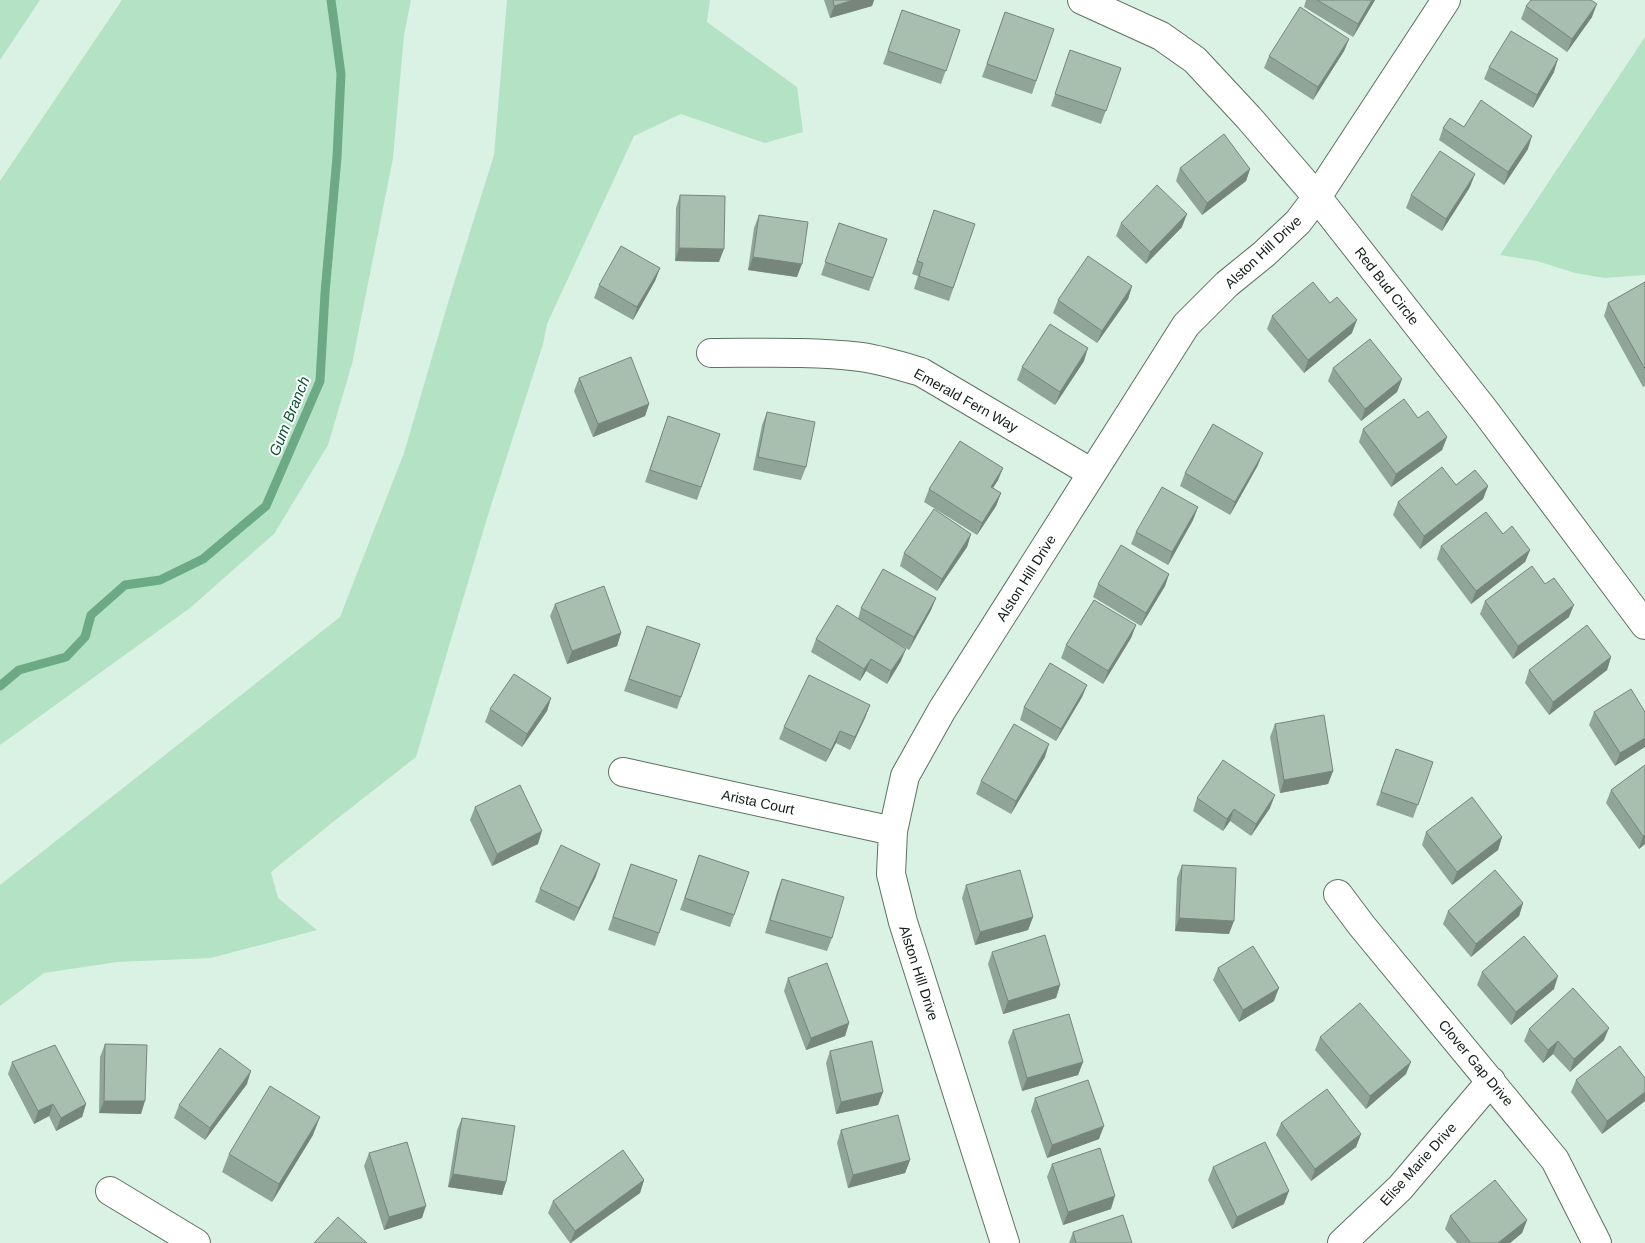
<svg xmlns="http://www.w3.org/2000/svg" width="1645" height="1243" viewBox="0 0 1645 1243" font-family="Arial,sans-serif">
	<style>
		.green { fill: #b4e2c5 }
		.lines { fill: none; stroke-linecap: round; stroke-linejoin: round }
		.stream { stroke: #6ca985; stroke-width: 9 }
		.street-casing { stroke: #5c7264; stroke-width: 30 }
		.street { stroke: #fff; stroke-width: 28 }
		.wall { fill: #90a497 }
		.shaded-wall { fill: #76867b }
		.building { fill: #a8bfb0; stroke: #76867b }
		.labels { text-anchor: middle; dominant-baseline: central; stroke-width: 4; stroke-linejoin: round; paint-order: stroke }
		.street-label { font-size: 14px; fill: #131c16; stroke: #fff }
		.water-label { font-size: 15px; font-style: italic; fill: #065432; stroke: #fff }
	</style>
	<rect width="100%" height="100%" fill="#daf2e3"/>
	<path class="green" d="M0 0H40L0 60Z
		M122 0H411L404 35 393 158 352 364 328 445 274 534 190 608 0 745V181Z
		M507 0H710L707 22 797 87 803 132 765 143 681 114 634 136 547 324 543 344 488 515 416 757 338 818 271 872 278 898 317 930 211 958 117 962 44 973 0 1006V885L340 617 404 453 450 296 494 155Z
		M1645 37V275L1605 278 1575 273 1537 261 1500 255Z"/>
	<g class="lines">
		<path class="stream" d="M0 686 19 670 66 657 85 637 91 615 125 585 160 580 203 559 266 506 320 381 325 293 337 157 341 74 331 0"/>
		<defs>
			<path id="street" d="M1082 0 1161 36 1195 60 1249 118 1317 197 1485 411 1645 625
				M711 353C761 353 812 351 861 357 882 360 901 366 921 372L1092 473
				M623 772 893 831
				M1338 894 1362 926 1555 1160 1597 1243
				M110 1191 196 1243
				M1005 1243 903 922 891 874 893 831 905 776 942 710 1186 325 1227 284 1264 254 1298 222 1317 197 1446 0
				M1342 1243 1400 1188 1491 1081"/>
		</defs>
		<use href="#street" class="street-casing"/>
		<use href="#street" class="street"/>
	</g>
	<path class="wall" d="M824 0H874L872 6 830 18Z
		M1306 0H1375L1353 37 1304 7Z
		M1526 6 1592 17 1567 52 1521 19Z
		M902 10 960 30 941 84 883 64Z
		M1005 12 1054 29 1032 94 982 77Z
		M1349 39 1344 51 1313 100 1264 68 1269 56Z
		M1070 50 1121 68 1101 124 1051 106Z
		M1489 67 1554 72 1533 108 1484 79Z
		M1464 127 1528 149 1504 185 1439 140 1443 128Z
		M1180 168 1250 169 1246 181 1202 215 1176 181Z
		M1470 187 1442 231 1406 208 1411 195Z
		M680 195 719 262 675 261 676 208Z
		M934 210 975 224 949 301 914 289 918 276 912 274Z
		M759 215 797 277 748 270 754 228Z
		M839 223 887 239 869 291 821 275Z
		M1121 223 1182 227 1146 264 1116 236Z
		M660 268 655 281 633 320 594 298 599 285Z
		M1645 282V386L1643 387 1604 316 1608 303Z
		M1132 286 1128 299 1097 343 1053 313 1058 300Z
		M1330 303 1352 333 1304 373 1267 329 1272 316Z
		M1084 361 1055 405 1017 380 1022 367Z
		M1333 368 1402 379 1397 392 1361 421 1328 381Z
		M579 378 649 404 645 416 593 437 574 391Z
		M767 412 806 467 801 480 753 470 762 425Z
		M668 416 720 434 697 500 645 482Z
		M1418 418 1447 437 1442 450 1391 487 1359 442 1363 429Z
		M1258 465 1230 515 1180 486 1185 473Z
		M1003 468 998 480 993 488 1001 493 996 506 977 535 924 502 929 489Z
		M1456 485 1488 486 1483 499 1420 549 1393 515 1398 502Z
		M1198 507 1193 520 1168 565 1131 544 1136 532Z
		M971 534 967 547 937 591 900 566 904 553Z
		M1503 534 1530 550 1525 562 1471 604 1437 559 1441 546Z
		M1169 574 1165 586 1141 626 1093 597 1098 584Z
		M936 598 931 610 909 650 897 643 901 661 887 684 866 671 860 681 811 652 816 639 858 619 861 608Z
		M1485 601 1569 617 1513 659 1480 614Z
		M555 604 621 633 617 646 567 664 550 616Z
		M1136 625 1131 638 1103 684 1061 658 1066 645Z
		M647 626 700 644 677 709 624 691Z
		M1611 657 1607 670 1549 715 1525 683 1529 670Z
		M1087 685 1082 697 1056 741 1020 720 1024 707Z
		M551 698 547 711 522 747 485 722 490 709Z
		M870 705 865 718 850 750 836 743 826 762 779 739 784 727Z
		M1594 712H1645L1615 766 1589 725Z
		M1275 724 1333 771 1328 784 1280 793 1270 737Z
		M1396 749 1433 762 1413 818 1376 805Z
		M1045 757 1011 814 976 794 981 781Z
		M1645 765V844L1639 849 1606 803 1611 790Z
		M1197 798 1270 808 1251 836 1230 821 1223 831 1193 811Z
		M475 807 538 844 492 866 470 820Z
		M1426 832 1502 837 1498 850 1452 885 1422 845Z
		M699 855 749 872 730 927 680 910Z
		M631 864 677 880 655 946 608 930Z
		M1182 865 1229 934 1175 931 1177 878Z
		M596 876 574 921 535 902 540 889Z
		M782 879 832 938 827 951 765 933 777 892Z
		M966 885 1033 917 1028 930 975 945 962 898Z
		M1523 903 1519 916 1471 957 1443 924 1448 911Z
		M992 952 1060 985 1056 998 1003 1014 988 964Z
		M1218 968 1274 1001 1239 1022 1213 980Z
		M1482 972 1554 989 1511 1025 1477 985Z
		M788 978 849 1023 845 1036 806 1050 784 991Z
		M1529 1029 1604 1040 1570 1072 1553 1054 1543 1063 1524 1041Z
		M1013 1030 1083 1062 1078 1075 1022 1091 1008 1042Z
		M1320 1037 1406 1074 1366 1109 1315 1050Z
		M105 1044 141 1114 99 1113 100 1057Z
		M830 1051 883 1092 878 1105 836 1114 826 1063Z
		M12 1062 86 1104 82 1117 56 1131 49 1116 34 1124 8 1074Z
		M1645 1078V1101L1602 1134 1571 1092 1576 1080Z
		M247 1084 205 1140 174 1118 179 1105Z
		M1035 1098 1099 1139 1047 1158 1031 1111Z
		M462 1118 506 1182 502 1195 448 1187 457 1130Z
		M1281 1123 1361 1134 1356 1147 1311 1181 1276 1135Z
		M841 1130 910 1160 905 1173 848 1188 837 1143Z
		M313 1135 272 1202 222 1172 229 1154Z
		M369 1153 422 1218 384 1230 364 1166Z
		M1052 1164 1111 1209 1063 1225 1047 1177Z
		M1213 1167 1284 1204 1232 1229 1208 1180Z
		M644 1180 640 1193 571 1243H570L548 1213 553 1201Z
		M1450 1216 1527 1220 1522 1233 1510 1243H1457L1445 1229Z
		M1073 1232 1132 1243H1069Z"/>
	<path class="shaded-wall" d="M853 0H874L872 6 830 18 834 6Z
		M1372 0H1375L1353 37 1358 24Z
		M1597 4 1592 17 1567 52 1572 39Z
		M1349 39 1344 51 1313 100 1318 87Z
		M1558 59 1554 72 1533 108 1537 95Z
		M1532 136 1528 149 1504 185 1508 172Z
		M1250 169 1246 181 1202 215 1207 203Z
		M1475 174 1470 187 1442 231 1446 219Z
		M1187 214 1182 227 1146 264 1150 252Z
		M679 248 724 249 719 262 675 261Z
		M753 257 802 264 797 277 748 270Z
		M660 268 655 281 633 320 637 307Z
		M1132 286 1128 299 1097 343 1102 331Z
		M1357 320 1352 333 1304 373 1308 360Z
		M1088 348 1084 361 1055 405 1060 392Z
		M1402 379 1397 392 1361 421 1365 409Z
		M649 404 645 416 593 437 598 424Z
		M1447 437 1442 450 1391 487 1396 474Z
		M1263 453 1258 465 1230 515 1235 502Z
		M1003 468 998 480 986 499 991 487Z
		M1488 486 1483 499 1420 549 1424 536Z
		M1001 493 996 506 977 535 982 523Z
		M1198 507 1193 520 1168 565 1172 552Z
		M971 534 967 547 937 591 942 579Z
		M1530 550 1525 562 1471 604 1476 591Z
		M1169 574 1165 586 1141 626 1146 613Z
		M936 598 931 610 909 650 914 637Z
		M1574 605 1569 617 1513 659 1518 646Z
		M1136 625 1131 638 1103 684 1108 671Z
		M621 633 617 646 567 664 572 651Z
		M906 649 901 661 887 684 891 671Z
		M1611 657 1607 670 1549 715 1553 702Z
		M871 659 866 671 860 681 864 669Z
		M1087 685 1082 697 1056 741 1061 729Z
		M551 698 547 711 522 747 527 734Z
		M870 705 865 718 850 750 855 737Z
		M840 731 836 743 826 762 831 750Z
		M1645 738V747L1615 766 1620 753Z
		M1049 744 1045 757 1011 814 1016 801Z
		M1333 771 1328 784 1280 793 1284 780Z
		M1275 795 1270 808 1251 836 1256 824Z
		M1234 809 1230 821 1223 831 1227 819Z
		M542 831 538 844 492 866 497 854Z
		M1645 835V844L1639 849 1643 836Z
		M1502 837 1498 850 1452 885 1457 872Z
		M600 864 596 876 574 921 579 908Z
		M1523 903 1519 916 1471 957 1476 944Z
		M1033 917 1028 930 975 945 980 932Z
		M1179 918 1234 921 1229 934 1175 931Z
		M1558 976 1554 989 1511 1025 1516 1012Z
		M1060 985 1056 998 1003 1014 1008 1001Z
		M1279 988 1274 1001 1239 1022 1243 1010Z
		M849 1023 845 1036 806 1050 811 1038Z
		M1609 1028 1604 1040 1570 1072 1574 1059Z
		M1558 1041 1553 1054 1543 1063 1548 1050Z
		M1083 1062 1078 1075 1022 1091 1027 1078Z
		M1411 1062 1406 1074 1366 1109 1370 1096Z
		M251 1071 247 1084 205 1140 210 1128Z
		M883 1092 878 1105 836 1114 841 1102Z
		M1645 1092V1101L1602 1134 1607 1121Z
		M104 1101H145L141 1114 99 1113Z
		M53 1104 49 1116 34 1124 38 1111Z
		M86 1104 82 1117 56 1131 61 1118Z
		M320 1117 313 1135 272 1202 279 1184Z
		M1104 1126 1099 1139 1047 1158 1052 1145Z
		M1361 1134 1356 1147 1311 1181 1315 1169Z
		M910 1160 905 1173 848 1188 853 1175Z
		M453 1174 506 1182 502 1195 448 1187Z
		M644 1180 640 1193 570 1243 575 1231Z
		M1289 1191 1284 1204 1232 1229 1237 1217Z
		M1115 1196 1111 1209 1063 1225 1068 1212Z
		M426 1206 422 1218 384 1230 389 1217Z
		M1527 1220 1522 1233 1510 1243H1498Z"/>
	<path class="building" d="M833 0H853L834 6Z
		M1317 0H1372L1358 24Z
		M1531 0H1591L1597 4 1572 39 1526 6Z
		M1300 7 1349 39 1318 87 1269 56Z
		M902 10 960 30 946 71 888 51Z
		M1005 12 1054 29 1036 81 987 64Z
		M1511 31 1558 59 1537 95 1489 67Z
		M1070 50 1121 68 1106 111 1055 94Z
		M1481 100 1532 136 1508 172 1443 128 1450 118 1464 127Z
		M1224 134 1250 169 1207 203 1180 168Z
		M1440 151 1475 174 1446 219 1411 195Z
		M1157 185 1187 214 1150 252 1121 223Z
		M680 195 725 196 724 249 679 248Z
		M934 210 975 224 953 288 919 276 923 263 917 261Z
		M759 215 808 222 802 264 753 257Z
		M839 223 887 239 873 278 825 262Z
		M621 246 660 268 637 307 599 285Z
		M1088 256 1132 286 1102 331 1058 300Z
		M1313 282 1330 303 1337 297 1357 320 1308 360 1272 316Z
		M1645 282V369L1608 303Z
		M1050 324 1088 348 1060 392 1022 367Z
		M1370 339 1402 379 1365 409 1333 368Z
		M631 357 649 404 598 424 579 378Z
		M1404 399 1418 418 1428 411 1447 437 1396 474 1363 429Z
		M767 412 815 422 806 467 758 457Z
		M668 416 720 434 701 487 650 470Z
		M1213 424 1263 453 1235 502 1185 473Z
		M960 441 1003 468 991 487 1001 493 982 523 929 489Z
		M1442 467 1456 485 1475 470 1488 486 1424 536 1398 502Z
		M1162 487 1198 507 1172 552 1136 532Z
		M934 509 971 534 942 579 904 553Z
		M1486 512 1503 534 1512 526 1530 550 1476 591 1441 546Z
		M1121 545 1169 574 1146 613 1098 584Z
		M1532 566 1545 584 1554 578 1574 605 1518 646 1485 601Z
		M883 569 936 598 914 637 861 608Z
		M604 586 621 633 572 651 555 604Z
		M1094 600 1136 625 1108 671 1066 645Z
		M837 605 906 649 891 671 871 659 864 669 816 639Z
		M1587 625 1611 657 1553 702 1529 670Z
		M647 626 700 644 681 697 629 679Z
		M1050 663 1087 685 1061 729 1024 707Z
		M514 674 551 698 527 734 490 709Z
		M809 675 870 705 855 737 840 731 831 750 784 727Z
		M1631 689 1645 712V738L1620 753 1594 712Z
		M1324 715 1333 771 1284 780 1275 724Z
		M1014 724 1049 744 1016 801 981 781Z
		M1396 749 1433 762 1418 805 1381 792Z
		M1223 760 1275 795 1256 824 1234 809 1227 819 1197 798Z
		M1645 765V835L1643 836 1611 790Z
		M520 785 542 831 497 854 475 807Z
		M1472 797 1502 837 1457 872 1426 832Z
		M561 845 600 864 579 908 540 889Z
		M699 855 749 872 734 915 685 898Z
		M631 864 677 880 659 933 613 917Z
		M1182 865 1236 868 1234 921 1179 918Z
		M1020 870 1033 917 980 932 966 885Z
		M1495 870 1523 903 1476 944 1448 911Z
		M782 879 844 897 832 938 770 920Z
		M1045 935 1060 985 1008 1001 992 952Z
		M1524 936 1558 976 1516 1012 1482 972Z
		M1253 946 1279 988 1243 1010 1218 968Z
		M827 963 849 1023 811 1038 788 978Z
		M1573 988 1609 1028 1574 1059 1558 1041 1548 1050 1529 1029Z
		M1360 1003 1411 1062 1370 1096 1320 1037Z
		M1069 1014 1083 1062 1027 1078 1013 1030Z
		M872 1041 883 1092 841 1102 830 1051Z
		M105 1044 147 1045 145 1101H104Z
		M55 1045 86 1104 61 1118 53 1104 38 1111 12 1062Z
		M1620 1046 1645 1078V1092L1607 1121 1576 1080Z
		M220 1048 251 1071 210 1128 179 1105Z
		M1088 1080 1104 1126 1052 1145 1035 1098Z
		M270 1086 320 1117 279 1184 229 1154Z
		M1327 1089 1361 1134 1315 1169 1281 1123Z
		M898 1115 910 1160 853 1175 841 1130Z
		M462 1118 515 1126 506 1182 453 1174Z
		M407 1142 426 1206 389 1217 369 1153Z
		M1265 1142 1289 1191 1237 1217 1213 1167Z
		M1100 1148 1115 1196 1068 1212 1052 1164Z
		M623 1150 644 1180 575 1231 553 1201Z
		M1495 1180 1527 1220 1498 1243H1471L1450 1216Z
		M1123 1215 1132 1243H1076L1073 1232Z
		M338 1217 367 1243H314Z"/>
	<g class="labels">
		<g class="street-label">
			<text transform="translate(1263 252) rotate(-43)">Alston Hill Drive</text>
			<text transform="translate(1387 286) rotate(52)">Red Bud Circle</text>
			<text transform="translate(966 400) rotate(29)">Emerald Fern Way</text>
			<text transform="translate(1026 578) rotate(-58)">Alston Hill Drive</text>
			<text transform="translate(758 802) rotate(12)">Arista Court</text>
			<text transform="translate(919 973) rotate(72)">Alston Hill Drive</text>
			<text transform="translate(1476 1063) rotate(50)">Clover Gap Drive</text>
			<text transform="translate(1418 1164) rotate(-48)">Elise Marie Drive</text>
		</g>
		<g class="water-label">
			<text transform="translate(289 416) rotate(-68)">Gum Branch</text>
		</g>
	</g>
</svg>
